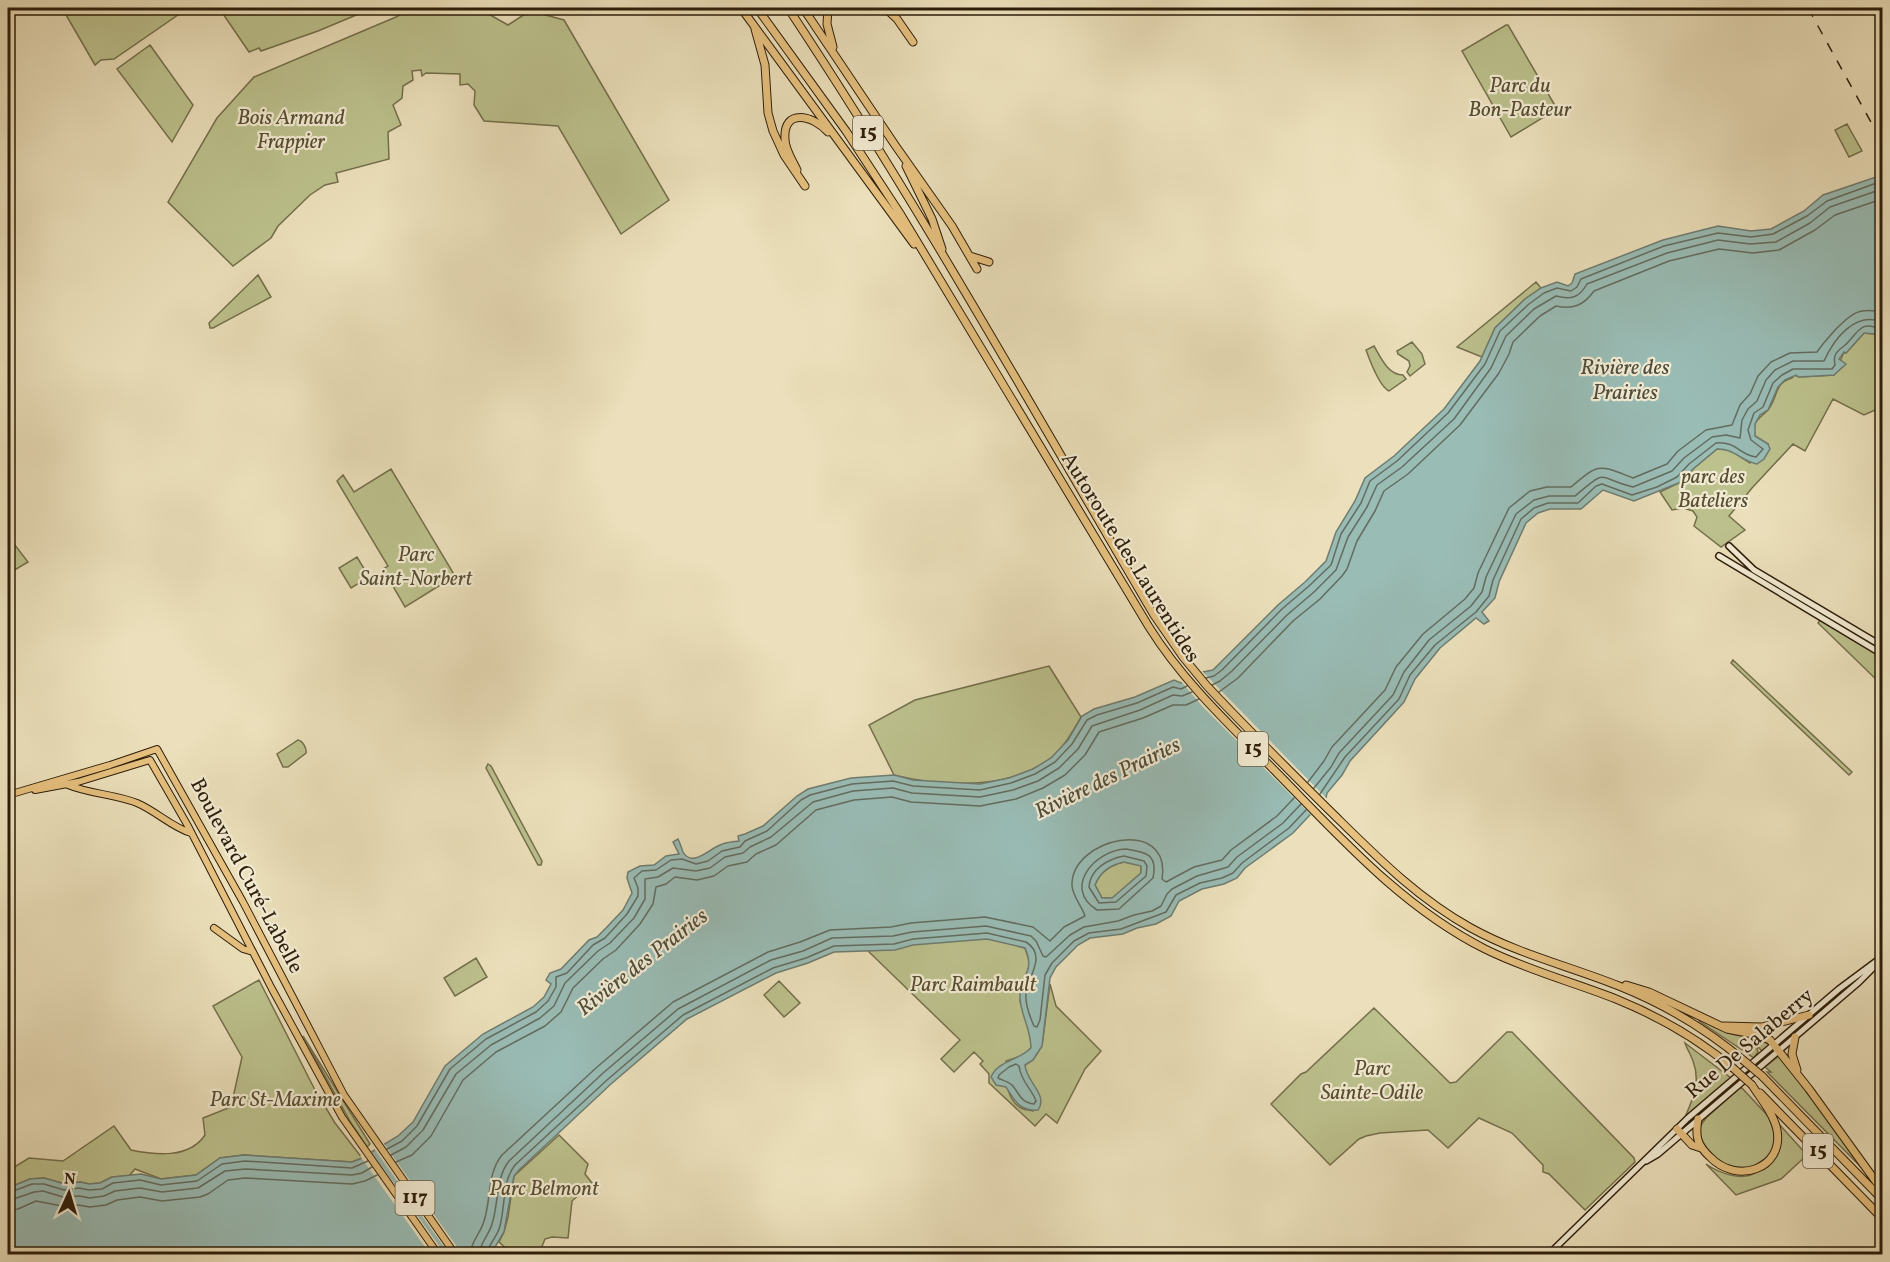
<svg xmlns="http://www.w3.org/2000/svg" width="1890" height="1262" viewBox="0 0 1890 1262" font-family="Vollkorn,serif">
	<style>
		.green { fill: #bcc18d; stroke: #746f4c; stroke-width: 1.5 }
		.water { fill: #99bcb5; stroke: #6e7c71; stroke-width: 1.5; fill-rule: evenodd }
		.pier { fill: #ebe0bb }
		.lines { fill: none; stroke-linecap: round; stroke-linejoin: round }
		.shore { stroke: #636c60; stroke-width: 1.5 }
		.secondary-casing { stroke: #2d1d0a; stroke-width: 8 }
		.primary-casing { stroke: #2d1d0a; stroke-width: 8 }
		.motorway-casing { stroke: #2d1d0a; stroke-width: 9 }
		.secondary { stroke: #f2ebd3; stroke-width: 5 }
		.primary { stroke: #e6c07e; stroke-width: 6 }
		.motorway { stroke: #e6c07e; stroke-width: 7 }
		.rail { stroke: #2d1d0a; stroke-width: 1.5; stroke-dasharray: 10 10; stroke-linecap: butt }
		.motorway-bridge-casing { stroke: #2d1d0a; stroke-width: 9; stroke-linecap: butt }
		.motorway-bridge { stroke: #e6c07e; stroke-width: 7 }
		.labels { text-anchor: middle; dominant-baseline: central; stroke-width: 4.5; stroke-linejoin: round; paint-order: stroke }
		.shield { fill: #f2ebd3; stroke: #685b46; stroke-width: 1.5 }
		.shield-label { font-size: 20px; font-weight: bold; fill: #2d1d0a }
		.park-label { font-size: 21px; font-style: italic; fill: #584e31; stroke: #f2ebd3 }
		.street-label { font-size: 21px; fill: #2d1d0a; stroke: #f2ebd3 }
		.water-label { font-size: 22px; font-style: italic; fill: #4d4d3d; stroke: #f2ebd3 }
	</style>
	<rect width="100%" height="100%" fill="#ebe0bb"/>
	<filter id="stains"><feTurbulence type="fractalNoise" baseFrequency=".00333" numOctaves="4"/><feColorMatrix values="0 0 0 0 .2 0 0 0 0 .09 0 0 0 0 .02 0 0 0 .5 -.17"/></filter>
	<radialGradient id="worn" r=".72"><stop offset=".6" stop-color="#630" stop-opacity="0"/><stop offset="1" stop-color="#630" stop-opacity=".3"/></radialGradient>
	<path class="green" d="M62 8H188L114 59 101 60 95 65Z
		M219 8H373L318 31 261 51 259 48 249 52Z
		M412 8H478L508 25 525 14 538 13 564 20 669 200 621 234 558 126 484 121 474 105 475 91 468 84 460 85V74L426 73 422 76 421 70 412 71 413 80 403 86 402 98 393 105 401 125 388 132 389 159 336 173 338 182 325 185 310 195 278 226 271 238 233 266 168 202 217 118 254 77 396 17Z
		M1506 25H1508L1557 109 1511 137 1462 51Z
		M150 45 193 105 172 142 117 69Z
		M1847 124 1862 151 1849 157 1835 130Z
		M258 275 271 297 213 328H210L209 323Z
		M1536 282 1541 288 1525 299 1495 328 1482 357 1457 347Z
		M1864 333 1875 334 1882 338V409L1875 410 1864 415 1833 399 1805 451 1793 444 1752 488 1729 516 1745 530 1721 547 1694 526 1697 517 1693 511 1683 508 1672 510 1660 492 1681 482 1693 469 1717 449 1730 450 1750 463 1768 444 1755 436C1752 421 1758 420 1767 411 1778 400 1773 383 1792 378L1794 375 1799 377 1834 375 1844 352 1846 353Z
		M1412 342 1422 354 1425 364 1410 376 1407 372 1410 366 1409 361 1398 354 1397 351Z
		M1374 346C1381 358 1388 375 1403 375L1406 379 1389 391C1380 387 1370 361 1366 350Z
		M391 469 455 576 405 607 383 569 388 566 337 481 343 475 354 492Z
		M8 532 11 540 28 562 8 574Z
		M357 557 369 577 351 588 339 568Z
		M1820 620 1882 657V685L1818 623Z
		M1733 660 1852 772 1849 775 1731 663Z
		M1049 666 1081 717C1073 731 1064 747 1051 758 1010 790 941 787 894 775L869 725 915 700Z
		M298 740C303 741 307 749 306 753L288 767H283L277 754Z
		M488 764 491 766 542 861 541 865H538L486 768Z
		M1124 862 1141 865V873L1113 898H1102L1095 885C1100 872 1110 865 1124 862Z
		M987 936 1025 948 1030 963 1020 1001 1031 1035V1048L1024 1055 1006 1061C1006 1077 1005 1101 1023 1109 1026 1110 1030 1110 1033 1111V1087L1025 1069V1065L1033 1060 1042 1046 1050 984 1056 1006 1101 1051 1085 1069 1057 1123 1046 1114 1035 1126 989 1083V1074L980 1064 983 1061 974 1052 954 1072 941 1059 960 1040 868 951 919 938Z
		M476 958 487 977 455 996 444 978Z
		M259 980 315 1090 335 1123 362 1158 352 1162 244 1155 220 1158 196 1175 161 1179 135 1169 129 1176 112 1177 100 1183 89 1184 80 1182 65 1184 44 1178 30 1179 8 1188V1171L29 1158 63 1161 114 1126 131 1150C155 1155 189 1159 205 1135L203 1118 231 1107 242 1057 213 1006Z
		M779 981 800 1003 784 1017 764 995Z
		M1374 1008 1450 1083 1456 1082 1507 1032H1512L1634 1158 1635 1162 1585 1210 1549 1174 1543 1172V1165L1512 1133 1479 1118 1448 1148 1428 1130 1380 1133 1366 1136 1359 1139 1330 1165 1271 1104 1301 1074 1306 1072Z
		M1701 1019C1711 1024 1721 1030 1732 1034 1745 1038 1759 1035 1769 1045L1762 1051 1758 1047 1757 1049 1758 1052 1754 1058 1699 1021Z
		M303 1036 370 1144 367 1147 351 1123Z
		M1685 1043 1731 1078 1685 1117C1693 1099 1701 1082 1693 1061 1691 1055 1687 1049 1685 1043Z
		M1779 1056 1780 1057 1863 1166 1861 1167 1767 1072H1771L1765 1067Z
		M1741 1087 1769 1117 1775 1135 1774 1146 1769 1156 1751 1168 1726 1167 1704 1147 1699 1134 1701 1125 1706 1118Z
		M1778 1123 1807 1155 1781 1179 1736 1195 1706 1164C1719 1173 1742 1182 1757 1172 1761 1168 1766 1162 1770 1157 1781 1145 1784 1139 1778 1123Z
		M559 1135 588 1164 585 1174 592 1183 572 1201 568 1238 552 1237 545 1239 539 1254H512L499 1242 504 1232 508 1217 514 1176Z"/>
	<path class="water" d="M1882 175V338L1875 334 1864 333 1846 353 1844 352 1839 359 1846 364 1834 375 1799 377 1796 375 1785 380 1778 387 1768 410 1760 415 1755 424V436L1768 444 1770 449 1764 459 1757 464C1742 461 1733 448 1717 449L1693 469 1681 482 1634 501 1603 490 1581 509H1550L1538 513 1526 523 1499 582 1495 598 1482 612 1489 621 1484 624 1476 618 1440 648 1415 679 1404 702 1350 761 1342 775 1327 793 1326 798 1293 833 1245 868 1237 878 1224 884 1202 889 1179 901 1171 916 1156 924 1137 928 1123 934 1090 938 1078 945 1056 967 1050 978 1042 1046 1033 1060 1025 1065C1026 1082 1049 1095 1038 1110 1020 1112 1014 1100 1006 1087L996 1085 991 1077C999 1060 1018 1061 1031 1048 1031 1029 1021 1016 1020 998 1019 976 1036 973 1025 948L987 939 913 945 895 950 834 952 808 963 776 973 687 1019 611 1084 520 1169 514 1176 504 1232 491 1254H8V1188L30 1179 44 1178 65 1184 80 1182 89 1184 100 1183 112 1177 141 1174 161 1179 196 1175 220 1158 244 1155 352 1162 360 1159 398 1136 413 1122 445 1066 483 1034 533 1007 544 997 551 984 546 980 550 973 561 969 589 940 597 937 606 928 623 910 632 893 627 878 628 872 640 866 654 865 666 856 679 854 673 842 678 839C680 843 682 849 683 852 692 868 709 849 720 845 726 842 732 842 739 841L738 836 745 834 763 826 797 796 808 789 851 778 894 775 913 780 980 784 1009 778 1033 769 1051 758 1068 740 1082 716 1094 709 1135 697 1174 680 1181 683 1203 672 1213 670 1278 605 1305 582 1326 561 1336 532 1355 501 1365 478 1394 456 1444 409 1480 361 1495 328 1525 299 1541 288 1557 282 1568 286 1572 283 1575 274 1663 240 1718 226 1751 231 1771 229 1804 211 1823 195ZM1124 862 1141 866V873L1112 898H1102L1095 885C1100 872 1110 865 1124 862Z"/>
	<path class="pier" d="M1201 670 1328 800 1312 816 1202 706 1179 679Z
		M382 1141 462 1254H449L373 1147Z
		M369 1149 445 1254H430L360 1156Z"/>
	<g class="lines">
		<path class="shore" d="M1206 678 1214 676 1222 670 1282 609 1309 586 1331 565 1341 534 1361 503 1370 481 1397 461 1448 413 1485 364 1500 331 1529 304 1544 293 1557 288 1571 291 1577 287 1581 279 1664 246 1718 233 1751 237 1773 234 1807 216 1827 201 1882 181
			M1212 685 1220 681 1232 671 1287 615 1314 592 1336 570 1348 537 1367 507 1377 485 1402 467 1454 419 1491 368 1506 336 1534 309 1556 296C1571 300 1579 298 1587 284L1667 253 1718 240 1750 244 1776 242 1810 223 1830 207 1882 189
			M1219 692 1238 678 1293 621 1320 599 1342 576 1347 569 1357 541 1375 511 1384 491 1408 474 1460 425 1499 373 1509 354 1513 342 1540 316 1556 306C1573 310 1584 305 1594 291L1669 261 1719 249 1753 253 1779 250 1815 230 1835 215 1882 199
			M1308 782 1324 761 1332 747 1385 690 1396 667 1423 634 1465 599 1474 588 1478 573 1509 508 1530 491 1547 487H1571C1600 462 1599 465 1633 478L1667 464 1678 451 1706 430 1732 425 1740 405 1750 394 1758 376 1771 362 1790 353 1817 352C1823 343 1829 337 1836 329 1852 313 1859 307 1882 312
			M1314 788 1331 767 1339 753 1393 695 1404 672 1429 640 1471 606 1482 592 1486 577 1516 514 1534 500 1549 496H1575C1609 467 1596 478 1633 487L1672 471 1684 458 1712 437 1726 435 1740 438 1742 420 1748 409 1757 401 1766 380 1775 370 1793 361H1824C1834 339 1855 311 1882 322
			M1320 794 1345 757 1399 699 1410 675 1435 645 1476 612 1489 596 1493 580 1521 519 1534 508 1548 503H1578L1596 486 1602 484 1632 495 1657 487 1677 477 1689 464 1716 443C1736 441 1740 455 1756 457L1763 449 1751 440 1748 430 1754 413 1763 407 1773 383 1782 375 1793 369H1832L1835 365C1833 355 1836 352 1844 346 1857 335 1861 317 1882 331
			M1126 849C1146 852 1158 854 1153 878L1119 909 1097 910C1062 888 1095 850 1126 849Z
			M1124 856 1144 861 1147 866 1146 876 1116 902 1099 903 1089 887C1090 869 1108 859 1124 856Z
			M1016 1064 1019 1066C1021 1082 1032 1089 1036 1101L1034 1104C1020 1102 1020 1094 1012 1085 1008 1081 1003 1081 998 1078L999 1075 1009 1067Z
			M387 1149 402 1141 417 1126 450 1069 486 1039 536 1012 548 1001 556 987V977L567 973 593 945 605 938 627 914 638 896V888L634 878 642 871 656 870 671 860 682 859 696 864 708 861 722 851 740 847 745 841 767 831 801 800 810 795 852 784 893 781 913 786 980 790 1011 783 1035 774 1055 762 1072 744 1087 720 1097 715 1137 703 1173 687 1181 689 1187 686
			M391 1155 406 1147 423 1130 456 1074 491 1045 540 1018 554 1006 565 983 598 951 610 943 634 918 645 899V879L658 877 673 868 696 871 710 868 725 857 743 853 750 847 771 837 813 802 853 791 893 788 912 793 980 797 1013 790 1038 781 1059 768 1078 749 1092 726 1140 710 1173 695 1182 696 1192 692
			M396 1162 412 1155 431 1136 463 1080 496 1052 545 1026 561 1012 573 988 603 959 616 950 640 924 653 904 656 887 666 884 675 877 697 880 714 876 728 866 747 862 756 854 776 845 816 810 854 800 892 797 911 802 980 806 1016 799 1043 788 1065 775 1085 755 1099 732 1143 718 1173 705H1186L1199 699
			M8 1193 32 1184H44L64 1190 79 1188 89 1190 102 1189 113 1183 140 1180 161 1185 197 1181 222 1164 245 1161 352 1168 368 1161
			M8 1201 34 1192 43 1191 63 1197 79 1196 90 1198 104 1196 115 1191 140 1188 162 1192 198 1188 225 1171 245 1169 352 1175 362 1173 372 1167
			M8 1210 18 1209 36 1201 62 1206 78 1205 90 1207 106 1205 117 1200 140 1197 162 1201 200 1197 208 1194 228 1180 245 1178 352 1184 365 1181 377 1175
			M470 1254C471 1242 479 1235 483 1224 492 1200 486 1175 502 1155L596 1068 673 1002 768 952 800 942 830 930 891 927 911 923 985 917 1033 927 1050 941 1064 927 1085 916C1082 906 1073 897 1072 886 1070 838 1172 815 1162 879L1166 882 1194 867 1222 860 1231 850 1277 816 1294 798
			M479 1254C480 1243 489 1235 492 1224 499 1203 495 1179 509 1161L602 1074 678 1009 771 960 803 951 832 938 893 936 912 932 986 926 1031 936 1036 941 1043 956 1046 957 1070 935 1084 927 1118 921 1134 915 1152 911 1161 906 1167 894 1172 889 1197 876 1228 867 1237 857 1283 823 1301 804
			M487 1254C488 1245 496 1238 499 1229 506 1209 501 1183 515 1165L607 1080 683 1015 773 968 806 958 834 946 894 944 913 939 987 933 1026 942C1048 956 1027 977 1026 994 1025 1004 1030 1017 1034 1026L1037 1027 1040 1020 1045 975 1052 963 1074 941 1089 933 1121 929 1166 912 1176 895 1200 883 1222 878 1233 873 1242 863 1289 828 1306 810"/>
		<defs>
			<path id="secondary" d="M1729 546 1754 570 1882 646
				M1719 556 1882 654
				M1646 1161 1658 1154 1859 982 1876 965
				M1549 1254 1688 1118 1839 989 1882 957"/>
			<path id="primary" d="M68 785C90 794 114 794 137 803 156 811 173 828 191 833
				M35 790 78 782 150 760 188 826 272 989 342 1117 438 1254
				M8 795 110 765 157 749 243 902 344 1095 455 1254
				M214 928 243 949 253 952"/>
			<path id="motorway" d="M741 8 914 244
				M757 8 846 131 901 215 1149 627C1184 683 1232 727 1278 774 1341 838 1402 907 1485 949 1527 970 1573 982 1616 999 1658 1016 1698 1039 1733 1068
				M788 8C919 205 1034 411 1154 615L1183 657 1207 686C1246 728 1287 768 1328 809 1373 853 1415 897 1471 928 1518 954 1569 966 1619 986 1664 1004 1706 1029 1743 1060
				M803 8 895 145 952 226 977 269
				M828 8 827 24 833 47
				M885 8 897 19 913 42
				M755 29 765 65 768 113 773 131 784 155 805 186
				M906 166 932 219 942 249
				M797 170C793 161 785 150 785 139 783 108 813 115 828 132
				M970 256 989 262
				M1626 985 1649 992 1727 1029 1758 1035 1770 1040 1809 1089 1882 1190
				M1724 1026 1762 1027 1809 1015
				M1795 1037 1792 1054 1797 1070
				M1762 1076 1882 1199
				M1760 1093 1882 1218
				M1698 1119C1695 1136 1697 1145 1710 1157 1737 1185 1784 1169 1777 1130 1774 1114 1760 1098 1752 1085
				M1677 1129 1692 1145 1701 1148"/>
		</defs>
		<use href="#secondary" class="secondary-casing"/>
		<use href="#primary" class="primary-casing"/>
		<use href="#motorway" class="motorway-casing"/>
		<use href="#secondary" class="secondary"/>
		<use href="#primary" class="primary"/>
		<use href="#motorway" class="motorway"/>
		<path class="rail" d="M1808 8 1882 142"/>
		<defs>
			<path id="motorway-bridge" d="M1743 1060 1762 1076
				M1733 1068 1752 1085"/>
		</defs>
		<use href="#motorway-bridge" class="motorway-bridge-casing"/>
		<use href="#motorway-bridge" class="motorway-bridge"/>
	</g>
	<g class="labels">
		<g class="shield">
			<rect x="853" y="116" width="30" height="34" rx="4.5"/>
			<rect x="1238" y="732" width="30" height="34" rx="4.5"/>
			<rect x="1803" y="1134" width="30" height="34" rx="4.5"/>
			<rect x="395.5" y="1181" width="39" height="34" rx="4.5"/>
		</g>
		<g class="shield-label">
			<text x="868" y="133">15</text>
			<text x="1253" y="749">15</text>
			<text x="1818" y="1151">15</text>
			<text x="415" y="1198">117</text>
		</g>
		<g class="park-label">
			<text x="1520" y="86">Parc du<tspan x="1520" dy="24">Bon-Pasteur</tspan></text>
			<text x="291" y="118">Bois Armand<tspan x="291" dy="24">Frappier</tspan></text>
			<text x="1713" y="477">parc des<tspan x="1713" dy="24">Bateliers</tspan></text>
			<text x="416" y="555">Parc<tspan x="416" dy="24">Saint-Norbert</tspan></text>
			<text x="973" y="985">Parc Raimbault</text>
			<text x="1372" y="1069">Parc<tspan x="1372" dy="24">Sainte-Odile</tspan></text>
			<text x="275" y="1100">Parc St-Maxime</text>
			<text x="544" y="1189">Parc Belmont</text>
		</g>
		<g class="street-label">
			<text transform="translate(1130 558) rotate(58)">Autoroute des Laurentides</text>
			<text transform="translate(246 876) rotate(62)">Boulevard Curé-Labelle</text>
			<text transform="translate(1750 1044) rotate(-40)">Rue De Salaberry</text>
		</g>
		<g class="water-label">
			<text x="1625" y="368">Rivière des<tspan x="1625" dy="25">Prairies</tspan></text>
			<text transform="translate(1108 779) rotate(-26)">Rivière des Prairies</text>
			<text transform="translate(643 963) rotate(-38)">Rivière des Prairies</text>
		</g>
	</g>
	<rect width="1890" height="1262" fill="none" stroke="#ebe0bb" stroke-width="30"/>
	<rect x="9" y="9" width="1872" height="1244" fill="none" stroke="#2d1d0a" stroke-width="3"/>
	<rect x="15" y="15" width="1860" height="1232" fill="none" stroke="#2d1d0a" stroke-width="1.5"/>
	<g transform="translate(69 1193) rotate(4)" stroke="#f2ebd3" stroke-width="4.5" paint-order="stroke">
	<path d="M0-4.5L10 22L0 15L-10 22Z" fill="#2d1d0a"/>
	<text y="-9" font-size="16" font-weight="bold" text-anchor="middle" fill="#2d1d0a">N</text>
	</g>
	<rect width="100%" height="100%" filter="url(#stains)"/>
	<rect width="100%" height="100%" fill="url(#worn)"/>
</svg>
